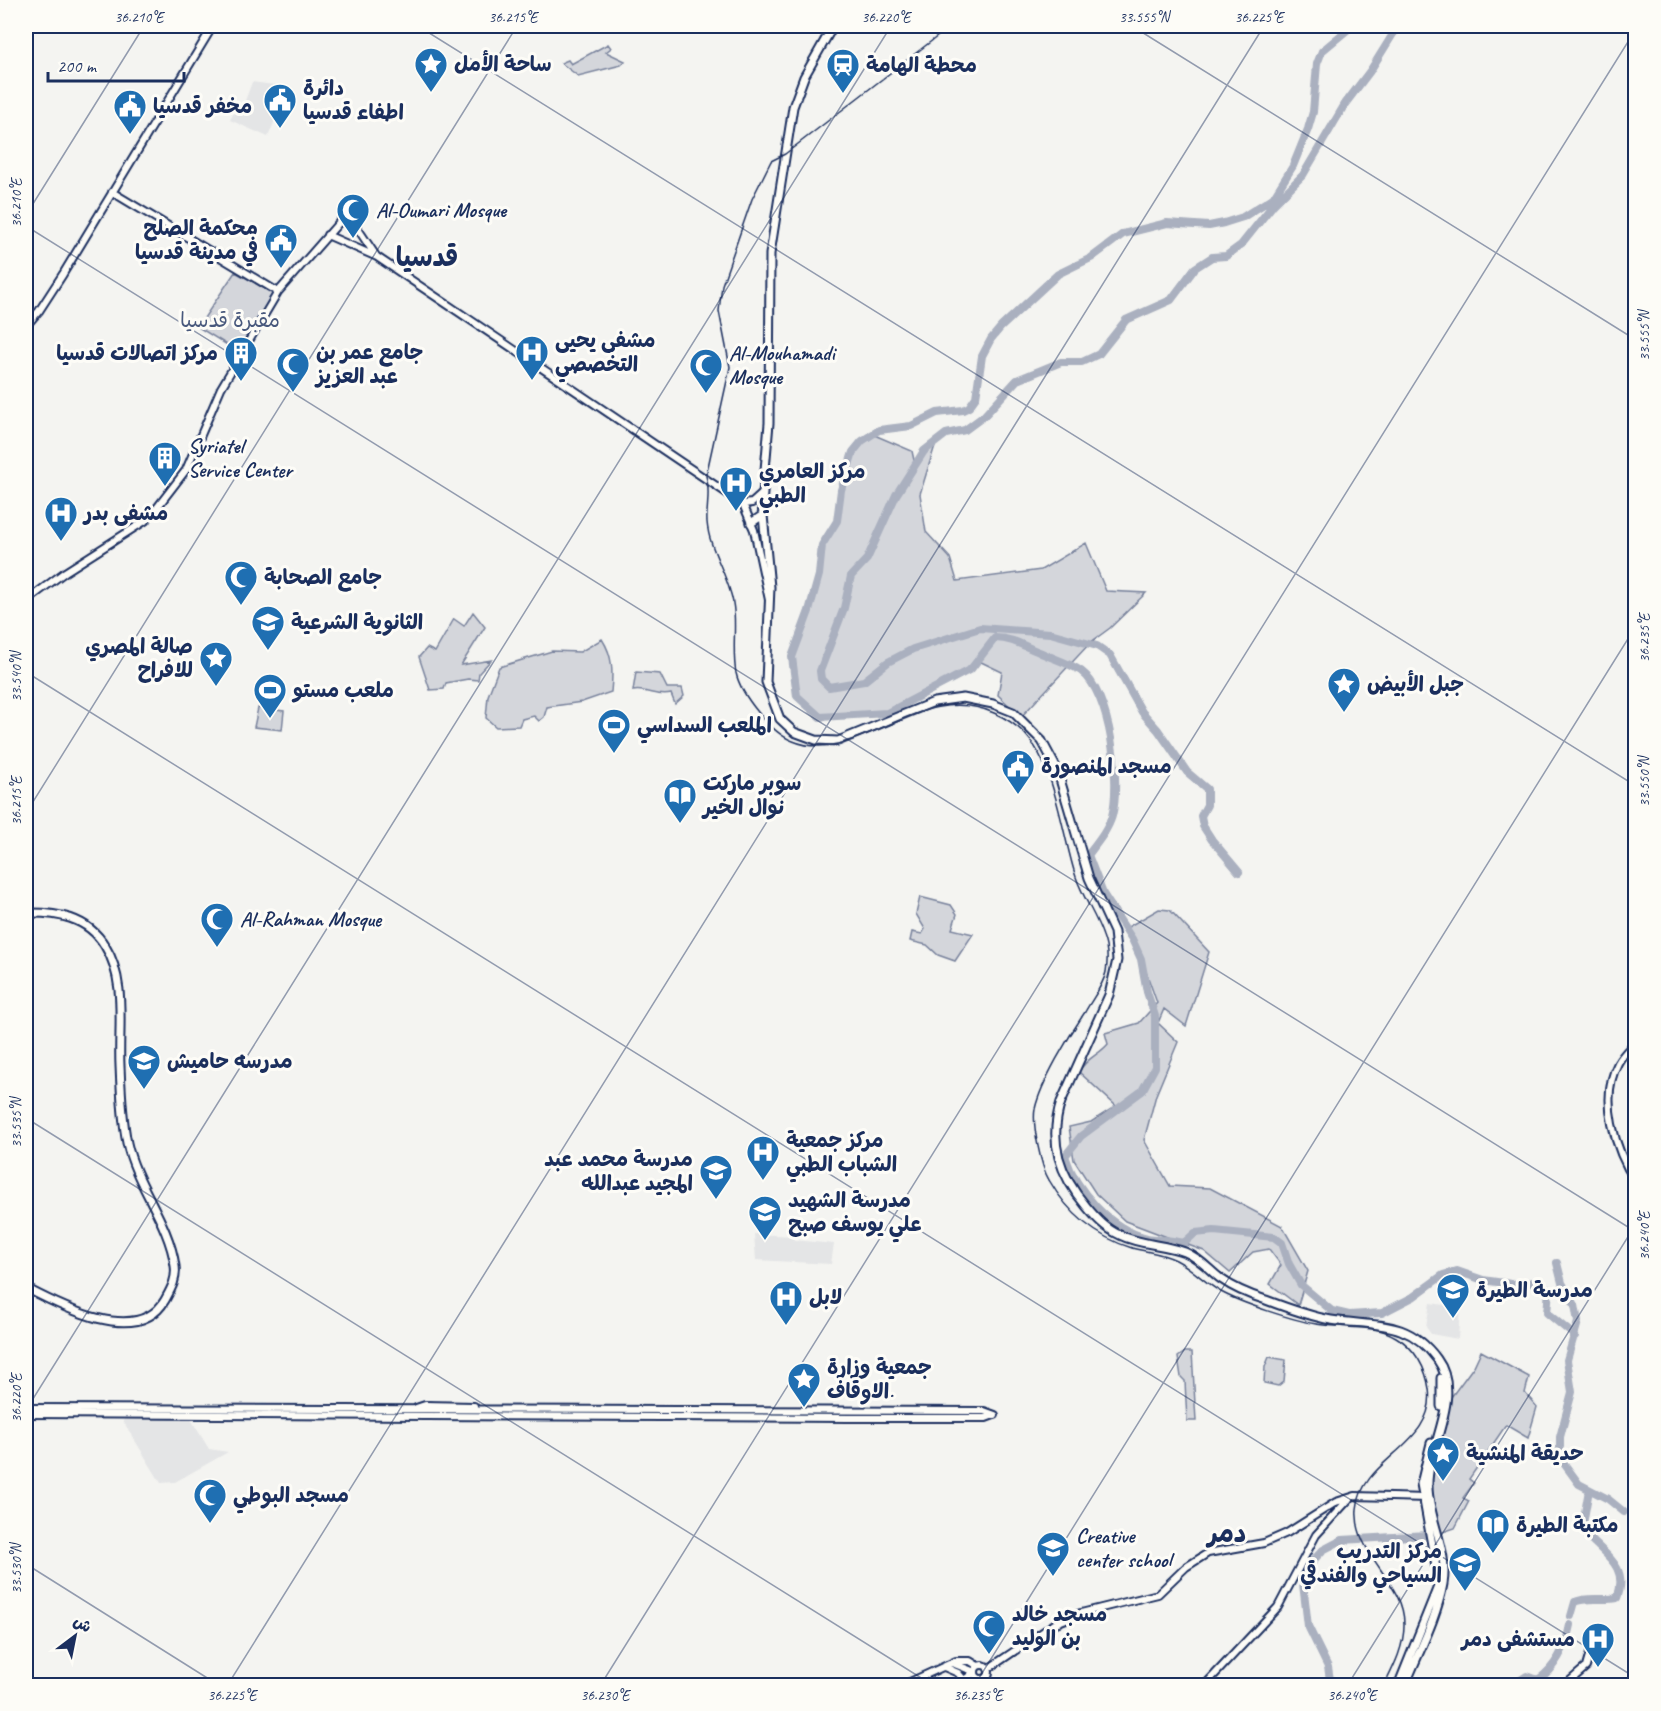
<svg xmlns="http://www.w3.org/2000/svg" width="1661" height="1711" viewBox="0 0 1661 1711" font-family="Caveat,'Playpen Sans Arabic',sans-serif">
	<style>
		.built { fill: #e4e5e6 }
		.green { fill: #d4d6db; stroke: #78829c; stroke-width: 1.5 }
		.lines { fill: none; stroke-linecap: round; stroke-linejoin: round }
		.river { stroke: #aab0bf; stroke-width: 8 }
		.secondary-casing { stroke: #1b2f5e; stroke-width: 10 }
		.primary-casing { stroke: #1b2f5e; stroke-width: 11 }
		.secondary { stroke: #fdfcf7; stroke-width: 6 }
		.primary { stroke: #fdfcf7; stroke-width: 7 }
		.rail { stroke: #1b2f5e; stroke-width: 1.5 }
		.ticks { fill: none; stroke: #1b2f5e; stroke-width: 1.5; stroke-opacity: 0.45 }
		.labels { text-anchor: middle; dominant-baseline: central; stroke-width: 6; stroke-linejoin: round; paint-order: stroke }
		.poi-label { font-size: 21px; font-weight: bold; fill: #1b2f5e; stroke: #fdfcf7; text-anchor: start }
		.park-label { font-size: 21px; fill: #49597d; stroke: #fdfcf7 }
		.district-label { font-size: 27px; font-weight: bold; fill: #1b2f5e; stroke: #fdfcf7 }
		.neatline { fill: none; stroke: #1b2f5e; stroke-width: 2 }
		.ticks-label { font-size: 15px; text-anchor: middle; fill: #1b2f5e }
	</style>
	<rect width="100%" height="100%" fill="#f4f4f1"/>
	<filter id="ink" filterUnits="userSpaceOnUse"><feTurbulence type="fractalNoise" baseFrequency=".0167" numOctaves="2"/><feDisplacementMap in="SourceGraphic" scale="12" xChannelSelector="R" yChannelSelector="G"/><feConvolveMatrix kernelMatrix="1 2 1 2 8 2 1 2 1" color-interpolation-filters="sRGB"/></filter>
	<g filter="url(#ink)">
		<path class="built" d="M252 82 289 87 268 137 230 120 239 104 243 106Z
			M754 1234 793 1236 794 1240 834 1244 831 1264 756 1260Z
			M1430 1303 1460 1307 1458 1339 1431 1334 1426 1327Z
			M189 1416 209 1449 228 1452 175 1482 161 1483 123 1421 125 1417Z"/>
		<path class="green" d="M608 44 611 48 606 52 625 61 621 65 578 76 561 63 568 60 571 64Z
			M235 272 274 293 237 351 198 327Z
			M872 434 912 451 915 465 937 439 920 494 926 532 950 558 957 581 1041 570 1086 543 1106 591 1146 593 1110 628 1091 642 1021 717 998 695 1002 672 979 661 971 669 887 713 820 717 797 696 792 657 810 608 819 576 822 545 837 521 848 462 858 446Z
			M473 612 485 627 461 665 491 660 479 673 478 680 468 679 446 683 444 689 430 690 419 657 427 648 435 652 454 619 464 626Z
			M602 639C613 656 613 672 611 692L582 702 547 707 544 717 539 721 534 716 522 719 519 726 496 727 486 718 488 696 499 667 552 651 580 652Z
			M636 672 660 674 667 688H682L684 696 675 704 671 694C657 698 646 688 633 691Z
			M258 708 284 711 282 730 254 727Z
			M920 897 951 905 957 914 952 929 973 934 955 961 938 955 927 945 910 941 912 932 922 934 925 929 916 914Z
			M1159 909 1170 910 1209 952 1186 1026 1164 1009 1158 1023 1178 1042 1156 1095 1144 1140 1170 1186 1210 1188 1282 1226 1308 1271 1298 1305 1270 1284 1281 1265 1269 1249 1253 1252 1230 1273 1204 1251 1125 1221 1096 1194 1074 1160 1069 1127 1091 1122 1116 1106 1079 1072C1086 1058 1099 1055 1108 1044L1105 1033 1139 1023 1157 1003 1135 940 1126 928Z
			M1481 1351 1529 1377 1525 1393 1537 1407 1528 1438 1506 1425 1469 1479 1474 1483 1463 1498 1469 1501 1455 1528 1440 1533 1429 1485 1446 1404 1474 1366Z
			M1185 1352H1192L1196 1421H1187L1185 1381 1181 1377 1178 1357Z
			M1269 1357 1286 1360 1284 1381 1278 1386 1264 1383 1265 1367Z"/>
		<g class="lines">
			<path class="river" d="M1352 26 1322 51 1317 64 1313 112 1308 129 1293 166 1273 198 1243 217 1224 223 1209 226 1167 223 1123 234 1091 258 1058 274 1001 327 991 339 982 356 976 397 969 407 963 410 937 413 911 426 879 430 862 441 853 452 841 490 837 521 822 545 819 575 809 611 792 657 797 696 820 717 887 713 971 669 995 638C1012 638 1024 646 1039 652 1052 658 1069 663 1081 671 1111 693 1121 782 1112 816 1108 830 1097 843 1088 855L1103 894 1132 939 1141 959 1147 992 1155 1016V1067L1142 1091 1081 1136 1065 1156C1076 1191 1110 1229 1147 1238 1159 1240 1172 1240 1184 1243L1195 1233 1214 1231 1274 1237 1282 1243 1289 1264 1301 1285 1332 1311 1349 1315 1382 1313 1413 1297 1443 1275 1457 1271 1483 1280 1511 1284 1536 1282 1549 1290 1547 1313 1575 1336
				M1239 872 1212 840 1203 826 1201 816 1207 805V789L1187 772 1158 730 1142 712 1110 655 1097 646 1050 633 980 628 913 649 888 662 864 681 829 687 821 679 820 671 844 608 851 576 867 559 896 495 924 451 946 434 965 430 984 416 1017 380 1061 362H1082L1099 354 1126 320 1171 300 1195 268 1212 257 1226 256 1241 245 1273 205 1303 175 1345 104 1370 71 1398 26
				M1557 1263 1562 1283 1575 1305 1578 1322 1567 1360 1572 1392 1560 1437V1458L1579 1484 1608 1499 1624 1512
				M1571 1616 1575 1602C1588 1596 1602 1601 1617 1598 1631 1563 1599 1553 1582 1529L1589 1490
				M1331 1686 1328 1667 1308 1626 1303 1584 1307 1567 1323 1550 1342 1540 1428 1535
				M1511 1686 1527 1676 1538 1680C1556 1667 1566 1646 1570 1625"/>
			<defs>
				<path id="secondary" d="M112 192 278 292
					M327 235 377 257 743 504 754 530 769 600
					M26 326 39 311 63 274 213 26
					M743 504 752 503 762 494
					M26 601 65 572 145 521 156 509 186 470 221 388 278 292 343 218 347 216 352 220 376 256
					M1636 1041C1630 1048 1622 1055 1618 1063 1599 1098 1615 1151 1636 1182
					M26 1408 984 1411 995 1415
					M416 1408 425 1405 474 1406
					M26 1414 851 1418H986L994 1415
					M952 1663 975 1672
					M975 1672a7 7 0 1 1 14 0a7 7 0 1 1-14 0Z
					M944 1667 958 1673 964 1680
					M988 1669 1056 1623 1081 1613 1158 1594 1186 1567 1208 1553 1264 1543 1287 1533 1336 1502 1355 1496 1427 1498
					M901 1686 956 1661H970L978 1666
					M956 1686 975 1672
					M967 1686 978 1678
					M1204 1686 1278 1607 1316 1535 1349 1499
					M1564 1686 1586 1667 1593 1643"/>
				<path id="primary" d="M833 26 804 77 793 107 770 254 769 423 762 505 770 587 766 682 780 719 794 732 816 740 838 741 934 702 963 698 993 704 1013 712 1042 741 1057 769 1089 878 1114 932 1117 960 1109 995 1061 1102C1048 1142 1060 1175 1086 1206 1096 1218 1106 1229 1120 1235 1140 1245 1164 1244 1185 1252 1200 1258 1209 1270 1221 1279 1235 1289 1250 1295 1266 1300 1287 1308 1309 1316 1331 1320 1374 1327 1407 1318 1437 1359 1464 1396 1427 1446 1428 1486 1428 1519 1449 1550 1443 1584 1437 1618 1418 1653 1405 1686
					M751 523 763 515
					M26 913C56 912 88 917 105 946 127 981 118 1027 120 1066 121 1092 122 1119 127 1143 136 1185 169 1222 175 1266 177 1279 171 1289 165 1300 138 1347 60 1306 26 1288
					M1441 1406V1378
					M1398 1686 1439 1584 1421 1484 1431 1443"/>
			</defs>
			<use href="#secondary" class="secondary-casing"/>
			<use href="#primary" class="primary-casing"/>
			<use href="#secondary" class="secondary"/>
			<use href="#primary" class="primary"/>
			<path class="rail" d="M951 26 785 154 771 161 752 199 722 285 719 311 730 367 706 476C711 492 706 506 707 522 709 547 723 567 730 591 739 617 731 646 736 673 741 695 771 733 793 741 857 768 919 679 994 713 1008 719 1020 727 1030 740 1056 772 1063 838 1076 877 1083 898 1096 915 1103 936 1107 946 1108 960 1106 972 1103 986 1092 999 1085 1012 1069 1036 1041 1082 1035 1109 1032 1125 1041 1167 1049 1180 1068 1213 1096 1237 1132 1248 1147 1252 1162 1253 1176 1260 1192 1268 1205 1283 1221 1292 1241 1303 1292 1320 1316 1324 1343 1329 1371 1322 1396 1337 1415 1348 1426 1368 1429 1389 1437 1445 1361 1458 1357 1509 1353 1555 1405 1581 1404 1625 1404 1647 1394 1666 1384 1686"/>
		</g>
	</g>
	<path class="ticks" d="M418 26 1636 786M1132 26 1636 340M26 215 144 26M26 226 1636 1232M26 672 1636 1678M26 813 517 26M26 1118 934 1686M26 1410 891 26M26 1564 220 1686M227 1686 1264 26M600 1686 1636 29M974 1686 1636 626M1347 1686 1636 1224"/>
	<defs>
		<symbol id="sight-pin" viewBox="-11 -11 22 30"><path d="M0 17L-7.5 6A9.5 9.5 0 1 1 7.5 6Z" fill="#1f6fb2" stroke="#fdfcf7"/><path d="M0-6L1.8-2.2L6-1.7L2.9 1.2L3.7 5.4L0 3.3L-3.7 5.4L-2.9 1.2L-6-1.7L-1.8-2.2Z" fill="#fff"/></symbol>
		<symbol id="station-pin" viewBox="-11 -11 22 30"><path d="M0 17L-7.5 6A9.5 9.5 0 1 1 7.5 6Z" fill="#1f6fb2" stroke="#fdfcf7"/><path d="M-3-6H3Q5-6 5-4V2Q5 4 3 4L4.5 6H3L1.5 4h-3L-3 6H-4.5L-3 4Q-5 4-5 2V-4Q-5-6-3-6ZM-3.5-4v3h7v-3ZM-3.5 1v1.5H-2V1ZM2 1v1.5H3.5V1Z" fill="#fff"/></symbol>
		<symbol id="civic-pin" viewBox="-11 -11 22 30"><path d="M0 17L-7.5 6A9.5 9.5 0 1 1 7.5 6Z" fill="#1f6fb2" stroke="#fdfcf7"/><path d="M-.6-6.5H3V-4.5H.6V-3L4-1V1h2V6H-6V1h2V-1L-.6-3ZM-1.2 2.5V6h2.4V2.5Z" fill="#fff"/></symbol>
		<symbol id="mosque-pin" viewBox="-11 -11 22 30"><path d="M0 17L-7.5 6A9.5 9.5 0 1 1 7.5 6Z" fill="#1f6fb2" stroke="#fdfcf7"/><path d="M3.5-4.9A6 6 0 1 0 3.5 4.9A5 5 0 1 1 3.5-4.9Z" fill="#fff"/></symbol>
		<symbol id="hospital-pin" viewBox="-11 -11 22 30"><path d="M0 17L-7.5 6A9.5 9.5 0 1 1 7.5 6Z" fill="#1f6fb2" stroke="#fdfcf7"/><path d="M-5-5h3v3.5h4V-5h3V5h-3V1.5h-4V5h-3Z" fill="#fff"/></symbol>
		<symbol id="building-pin" viewBox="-11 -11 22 30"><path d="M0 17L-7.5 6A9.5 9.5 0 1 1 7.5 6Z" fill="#1f6fb2" stroke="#fdfcf7"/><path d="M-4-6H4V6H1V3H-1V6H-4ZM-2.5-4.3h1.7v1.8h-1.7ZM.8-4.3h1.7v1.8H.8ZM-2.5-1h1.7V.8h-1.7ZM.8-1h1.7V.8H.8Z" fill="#fff"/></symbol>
		<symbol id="school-pin" viewBox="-11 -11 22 30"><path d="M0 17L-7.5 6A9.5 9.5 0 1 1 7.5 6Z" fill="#1f6fb2" stroke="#fdfcf7"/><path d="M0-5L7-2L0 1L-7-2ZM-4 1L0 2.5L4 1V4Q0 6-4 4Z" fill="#fff"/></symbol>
		<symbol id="stadium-pin" viewBox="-11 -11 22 30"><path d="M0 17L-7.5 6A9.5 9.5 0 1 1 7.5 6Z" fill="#1f6fb2" stroke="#fdfcf7"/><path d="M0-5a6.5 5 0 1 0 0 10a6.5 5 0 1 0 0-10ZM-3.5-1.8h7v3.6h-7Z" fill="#fff"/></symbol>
		<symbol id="library-pin" viewBox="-11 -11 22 30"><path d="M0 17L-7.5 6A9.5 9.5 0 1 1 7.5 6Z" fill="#1f6fb2" stroke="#fdfcf7"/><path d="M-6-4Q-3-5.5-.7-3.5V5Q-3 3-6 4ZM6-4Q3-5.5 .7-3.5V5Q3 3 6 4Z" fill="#fff"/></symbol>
		<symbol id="university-pin" viewBox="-11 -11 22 30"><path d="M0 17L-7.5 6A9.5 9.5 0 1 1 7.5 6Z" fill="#1f6fb2" stroke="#fdfcf7"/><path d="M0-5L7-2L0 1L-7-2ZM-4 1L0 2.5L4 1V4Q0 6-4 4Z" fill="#fff"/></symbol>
	</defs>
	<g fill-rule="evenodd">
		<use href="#sight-pin" x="412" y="45" width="38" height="52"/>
		<use href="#station-pin" x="824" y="46" width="38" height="52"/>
		<use href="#civic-pin" x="261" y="81" width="38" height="52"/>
		<use href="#civic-pin" x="111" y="87" width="38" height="52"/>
		<use href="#mosque-pin" x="334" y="191" width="38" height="52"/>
		<use href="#civic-pin" x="262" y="221" width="38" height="52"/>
		<use href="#hospital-pin" x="513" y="333" width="38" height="52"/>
		<use href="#building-pin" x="222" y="334" width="38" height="52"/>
		<use href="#mosque-pin" x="274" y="345" width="38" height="52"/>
		<use href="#mosque-pin" x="687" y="346" width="38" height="52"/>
		<use href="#building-pin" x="146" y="439" width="38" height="52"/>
		<use href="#hospital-pin" x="717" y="464" width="38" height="52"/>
		<use href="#hospital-pin" x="42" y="494" width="38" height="52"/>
		<use href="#mosque-pin" x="222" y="558" width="38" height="52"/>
		<use href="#school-pin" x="249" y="603" width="38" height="52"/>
		<use href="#sight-pin" x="197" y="639" width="38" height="52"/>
		<use href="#sight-pin" x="1325" y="665" width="38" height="52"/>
		<use href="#stadium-pin" x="251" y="671" width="38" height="52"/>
		<use href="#stadium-pin" x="595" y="706" width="38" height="52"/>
		<use href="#civic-pin" x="999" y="747" width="38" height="52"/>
		<use href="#library-pin" x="661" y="776" width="38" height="52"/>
		<use href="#mosque-pin" x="198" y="900" width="38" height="52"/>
		<use href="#school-pin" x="125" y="1042" width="38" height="52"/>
		<use href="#hospital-pin" x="744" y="1133" width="38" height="52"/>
		<use href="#school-pin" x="697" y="1152" width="38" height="52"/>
		<use href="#school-pin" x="746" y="1193" width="38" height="52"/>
		<use href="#school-pin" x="1434" y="1271" width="38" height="52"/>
		<use href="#hospital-pin" x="767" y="1278" width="38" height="52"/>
		<use href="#sight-pin" x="785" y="1360" width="38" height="52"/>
		<use href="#sight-pin" x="1424" y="1434" width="38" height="52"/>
		<use href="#mosque-pin" x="191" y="1476" width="38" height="52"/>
		<use href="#library-pin" x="1474" y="1506" width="38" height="52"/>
		<use href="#school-pin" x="1034" y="1529" width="38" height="52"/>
		<use href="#university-pin" x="1446" y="1544" width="38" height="52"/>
		<use href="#mosque-pin" x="970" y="1607" width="38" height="52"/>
		<use href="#hospital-pin" x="1579" y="1620" width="38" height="52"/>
	</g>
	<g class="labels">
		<g class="poi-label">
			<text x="454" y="64">ساحة الأمل</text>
			<text x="866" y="65">محطة الهامة</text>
			<text x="303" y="88">دائرة<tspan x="303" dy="24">اطفاء قدسيا</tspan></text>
			<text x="153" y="106">مخفر قدسيا</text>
			<text x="376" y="210">Al-Oumari Mosque</text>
			<text x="258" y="228" text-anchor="end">محكمة الصلح<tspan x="258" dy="24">في مدينة قدسيا</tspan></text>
			<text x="555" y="340">مشفى يحيى<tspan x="555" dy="24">التخصصي</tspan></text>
			<text x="316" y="352">جامع عمر بن<tspan x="316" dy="24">عبد العزيز</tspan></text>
			<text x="218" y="353" text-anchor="end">مركز اتصالات قدسيا</text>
			<text x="729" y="353">Al-Mouhamadi<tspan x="729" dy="24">Mosque</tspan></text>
			<text x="188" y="446">Syriatel<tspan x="188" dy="24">Service Center</tspan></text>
			<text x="759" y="471">مركز العامري<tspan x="759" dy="24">الطبي</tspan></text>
			<text x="84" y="513">مشفى بدر</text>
			<text x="264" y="577">جامع الصحابة</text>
			<text x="291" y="622">الثانوية الشرعية</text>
			<text x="193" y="646" text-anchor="end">صالة المصري<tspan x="193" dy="24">للافراح</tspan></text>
			<text x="1367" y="684">جبل الأبيض</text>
			<text x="293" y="690">ملعب مستو</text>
			<text x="637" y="725">الملعب السداسي</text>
			<text x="1041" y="766">مسجد المنصورة</text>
			<text x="703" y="783">سوبر ماركت<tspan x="703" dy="24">نوال الخير</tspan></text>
			<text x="240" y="919">Al-Rahman Mosque</text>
			<text x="167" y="1061">مدرسه حاميش</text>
			<text x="786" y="1140">مركز جمعية<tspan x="786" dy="24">الشباب الطبي</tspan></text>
			<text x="693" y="1159" text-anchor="end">مدرسة محمد عبد<tspan x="693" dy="24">المجيد عبدالله</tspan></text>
			<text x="788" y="1200">مدرسة الشهيد<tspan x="788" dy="24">علي يوسف صبح</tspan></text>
			<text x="1476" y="1290">مدرسة الطيرة</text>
			<text x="809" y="1297">لابل</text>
			<text x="827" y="1367">جمعية وزارة<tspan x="827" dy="24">الاوقاف.</tspan></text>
			<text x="1466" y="1453">حديقة المنشية</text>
			<text x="233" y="1495">مسجد البوطي</text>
			<text x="1516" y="1525">مكتبة الطيرة</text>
			<text x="1076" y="1536">Creative<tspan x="1076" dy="24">center school</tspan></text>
			<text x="1442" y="1551" text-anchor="end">مركز التدريب<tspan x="1442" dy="24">السياحي والفندقي</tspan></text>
			<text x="1012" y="1614">مسجد خالد<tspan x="1012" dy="24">بن الوليد</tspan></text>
			<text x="1575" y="1639" text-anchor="end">مستشفى دمر</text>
		</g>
		<g class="park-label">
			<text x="230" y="320">مقبرة قدسيا</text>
		</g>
		<g class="district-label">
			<text x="427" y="257">قدسيا</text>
			<text x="1227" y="1533">دمر</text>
		</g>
	</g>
	<rect width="1661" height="1711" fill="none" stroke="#fdfcf7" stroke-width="66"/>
	<g transform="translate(75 1636) rotate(32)" stroke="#fdfcf7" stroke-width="4.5" paint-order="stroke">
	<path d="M0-4.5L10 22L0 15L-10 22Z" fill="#1b2f5e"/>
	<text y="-9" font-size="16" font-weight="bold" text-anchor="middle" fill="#1b2f5e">ش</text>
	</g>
	<path d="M48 72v9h136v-9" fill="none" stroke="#1b2f5e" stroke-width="3"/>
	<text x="57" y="72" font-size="18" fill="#1b2f5e" stroke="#fdfcf7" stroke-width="4.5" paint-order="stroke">200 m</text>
	<rect x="33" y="33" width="1595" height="1645" class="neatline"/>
	<g class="ticks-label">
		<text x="139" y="22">36.210°E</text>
		<text x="513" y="22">36.215°E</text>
		<text x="886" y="22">36.220°E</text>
		<text x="1144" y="22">33.555°N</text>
		<text x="1259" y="22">36.225°E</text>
		<text transform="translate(16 203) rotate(-90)" y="5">36.210°E</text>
		<text transform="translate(1644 336) rotate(-90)" y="5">33.555°N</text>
		<text transform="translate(1644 638) rotate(-90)" y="5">36.235°E</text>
		<text transform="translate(16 677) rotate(-90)" y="5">33.540°N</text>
		<text transform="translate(1644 782) rotate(-90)" y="5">33.550°N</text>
		<text transform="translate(16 801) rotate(-90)" y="5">36.215°E</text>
		<text transform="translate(16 1123) rotate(-90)" y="5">33.535°N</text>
		<text transform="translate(1644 1236) rotate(-90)" y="5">36.240°E</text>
		<text transform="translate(16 1398) rotate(-90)" y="5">36.220°E</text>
		<text transform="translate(16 1569) rotate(-90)" y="5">33.530°N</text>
		<text x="232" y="1700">36.225°E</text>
		<text x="605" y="1700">36.230°E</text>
		<text x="978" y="1700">36.235°E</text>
		<text x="1352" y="1700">36.240°E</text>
	</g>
</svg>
